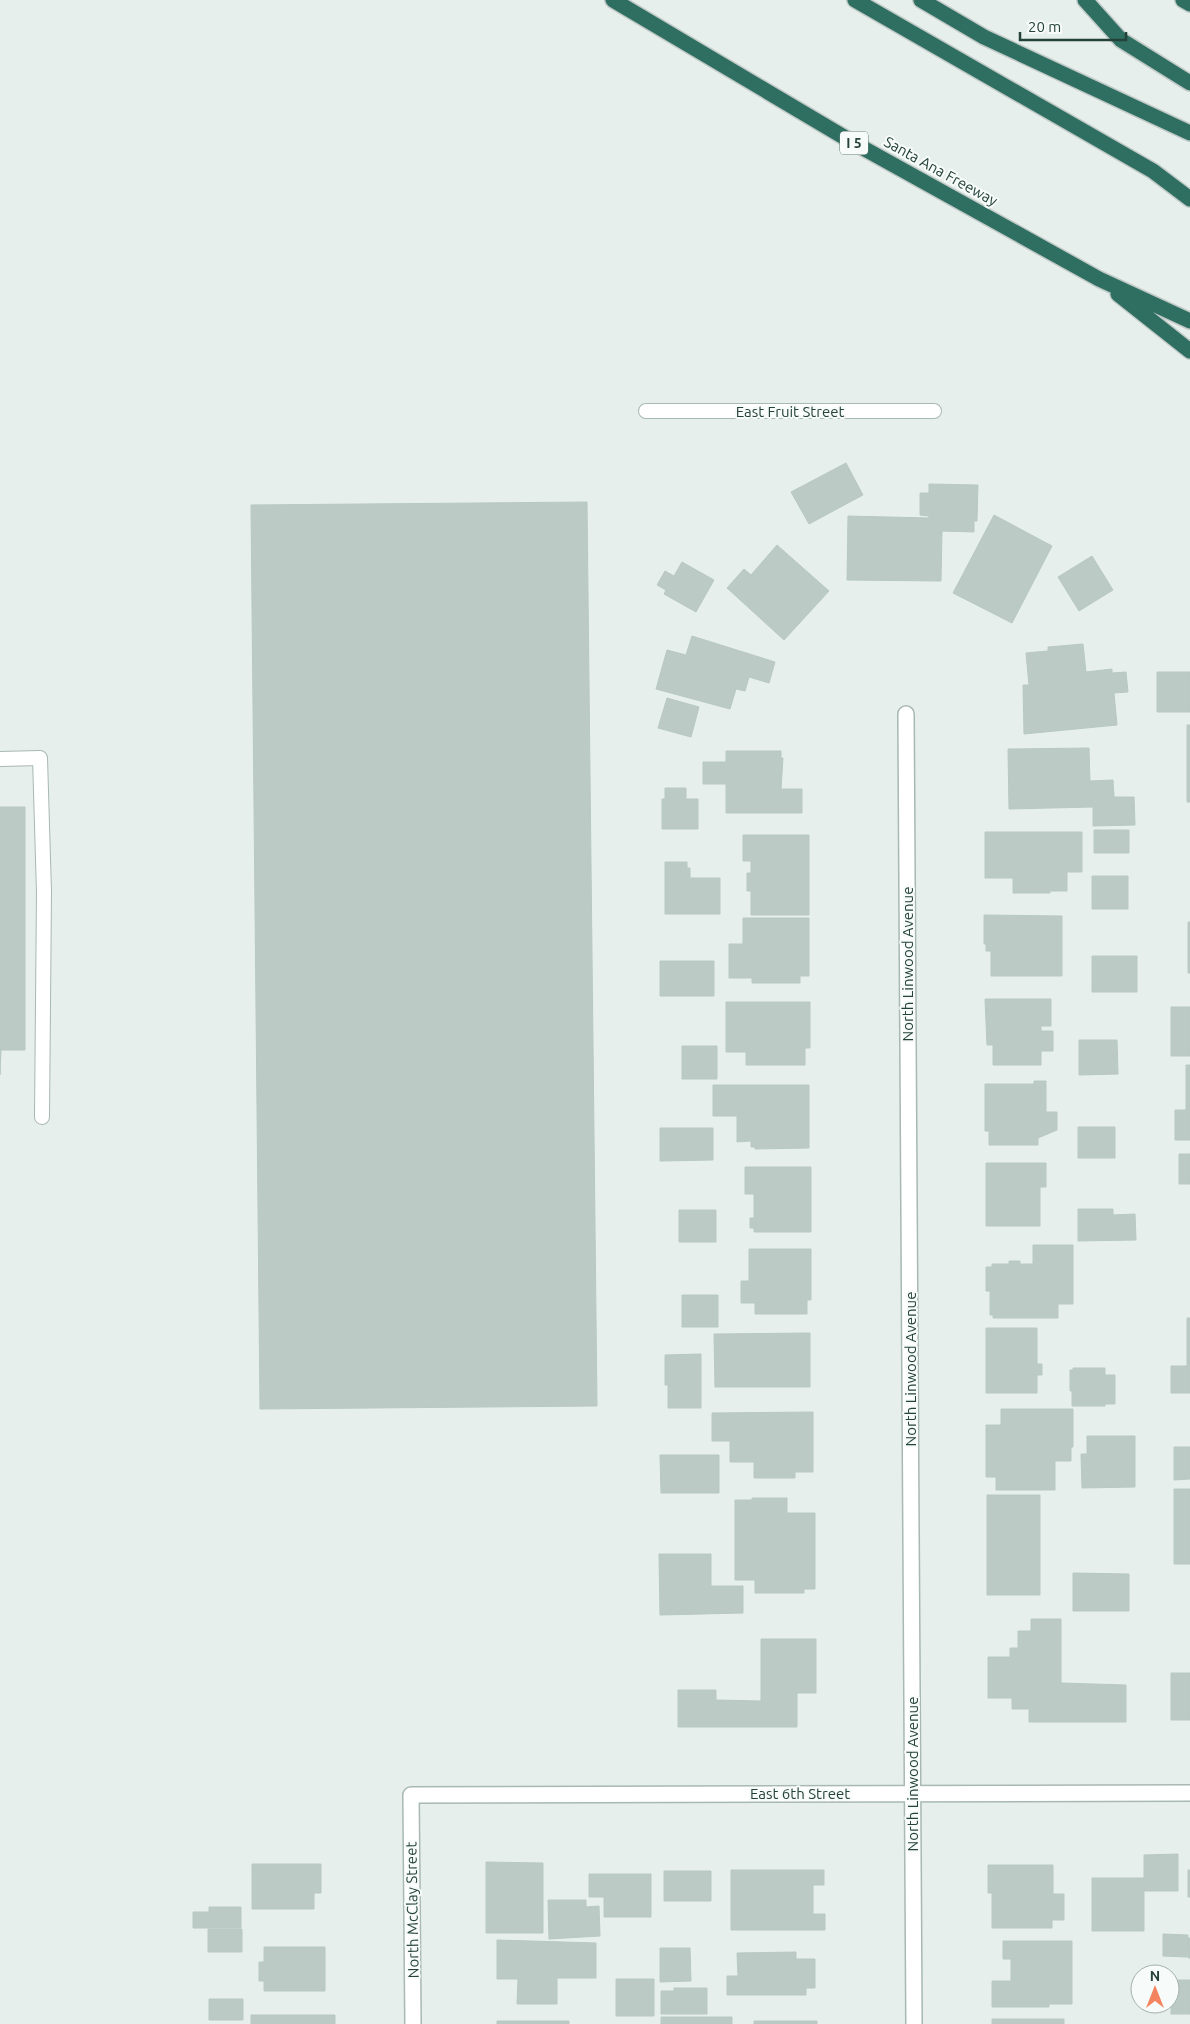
<svg xmlns="http://www.w3.org/2000/svg" width="1190" height="2024" viewBox="0 0 1190 2024" font-family="Ubuntu,sans-serif">
	<style>
		.building { fill: #bbcac4; stroke: #b8c9c2 }
		.lines { fill: none; stroke-linecap: round; stroke-linejoin: round }
		.service-casing { stroke: #a8b8b2; stroke-width: 16 }
		.minor-casing { stroke: #a8b8b2; stroke-width: 18 }
		.motorway-casing { stroke: #c2cac8; stroke-width: 18 }
		.service { stroke: #fff; stroke-width: 14 }
		.minor { stroke: #fff; stroke-width: 15 }
		.motorway { stroke: #2f6f62; stroke-width: 15 }
		.labels { text-anchor: middle; dominant-baseline: central; stroke-width: 4; stroke-linejoin: round; paint-order: stroke }
		.shield { fill: #f7fbf9; stroke: #637a73; stroke-width: 1 }
		.shield-label { font-size: 14px; font-weight: bold; fill: #24423a }
		.street-label { font-size: 15px; fill: #24423a; stroke: #f7fbf9 }
	</style>
	<rect width="100%" height="100%" fill="#e6efeb"/>
	<path class="building" d="M846 463 863 495 809 524 791 492Z
		M929 484 978 485 977 521H974V532L942 531 941 581 847 580 848 516 929 518V516L920 515V493H929Z
		M587 502 597 1406 260 1409 251 505Z
		M994 515 1052 546 1012 623 953 593Z
		M777 545 829 591 784 640 727 588 744 569 751 575Z
		M1092 556 1113 590 1079 611 1058 577Z
		M682 562 714 580 696 612 664 594 666 590 657 585 665 571 674 576Z
		M692 636 775 662 769 683 749 677 745 691 736 689 730 709 656 689 667 650 686 655Z
		M1083 644 1086 672 1112 669V673L1126 672 1128 692 1114 693 1117 725 1024 734 1023 685H1029L1026 653 1048 651V647Z
		M1157 672H1190V712H1157Z
		M667 698 699 707 691 737 658 728Z
		M1187 725H1190V802H1187Z
		M1089 748 1090 781 1113 780 1114 797H1134L1135 825 1093 826V807L1009 809 1008 749Z
		M726 751H781V758H783L781 789H802V813H726V784H703V762H726Z
		M665 788H686V799H698V829H662V799H665Z
		M0 807H25V1050H1L0 1075Z
		M1094 830H1129V853H1094Z
		M985 832H1082V872H1067V891H1050V893H1013V878H985Z
		M743 835H809V915H751V891H747V873H751V861H743Z
		M665 862H687V868H690V878H720V914H665Z
		M1092 876H1128V909H1092Z
		M984 915 1062 916V976H991V951H986V944H984Z
		M743 918H809V976H800V983H752V978H729V944H743Z
		M1188 922H1190V973H1188Z
		M1092 956H1137V992H1092Z
		M660 961H714V996H660Z
		M985 999H1051V1026H1041V1031H1053V1051H1041V1065H993V1045H987Z
		M726 1002H810V1048H805V1065H746V1052H726Z
		M1171 1007H1190V1056H1171Z
		M1079 1040H1117L1118 1074 1079 1075Z
		M682 1046H717V1079H682Z
		M1186 1065H1190V1140H1175V1110H1186Z
		M1034 1081H1046V1112H1057V1130L1038 1138V1145H989V1131H985V1084H1034Z
		M713 1085H809V1148L755 1149V1147H751V1141L737 1142V1116H713Z
		M1078 1127H1115V1158H1078Z
		M660 1128H713V1160L660 1161Z
		M1179 1154H1190V1184H1179Z
		M986 1163H1046V1187H1040V1226H986Z
		M745 1167H811V1232H754V1228H750V1218H754V1194H745Z
		M1078 1209H1113V1215L1135 1214 1136 1240 1078 1241Z
		M679 1210H716V1242H679Z
		M1033 1245H1073V1304H1058V1318H993V1315H990V1291H986V1267H992V1264H1009V1261H1020V1264H1033Z
		M749 1249H811V1300H807V1314H755V1303H741V1281H749Z
		M682 1295H718V1327H682Z
		M1187 1318H1190V1393H1171V1366H1187Z
		M986 1328H1037V1364H1042V1375H1037V1393H986Z
		M810 1333V1387H715L714 1334Z
		M701 1354V1408H668V1385H665V1355Z
		M1073 1368H1105V1375H1115V1404H1105V1406H1072V1391H1070V1370H1073Z
		M1001 1409H1073V1447H1071V1461H1055V1490H996V1477H986V1425H1001Z
		M813 1412V1472H795V1478H754V1462H730V1441H712V1413Z
		M1087 1436H1135V1487L1082 1488 1081 1454H1087Z
		M1174 1447H1190V1479L1174 1480Z
		M660 1455H719V1493H661Z
		M1174 1489H1190V1564H1174Z
		M987 1495H1040V1595H987Z
		M752 1498H787V1513H815V1589H804V1593H755V1580H735V1500H752Z
		M659 1554H711V1586H743V1613L660 1615Z
		M1073 1573 1129 1574V1611H1073Z
		M1031 1619H1061V1683L1126 1685V1722H1029V1709H1012V1698H988V1657H1010V1648H1018V1631H1031Z
		M761 1639H816V1693H797V1727H678V1690H716V1700L761 1701Z
		M1171 1673H1190V1720H1171Z
		M1178 1854V1891H1144V1855Z
		M486 1862 543 1863V1933H486Z
		M252 1864H321V1893H314V1909H252Z
		M988 1865H1053V1894H1064V1920H1052V1928H992V1893H988Z
		M731 1870H824V1885H813V1914H825V1930H731Z
		M1188 1870H1190V1897H1188Z
		M664 1871H711V1901H664Z
		M589 1874H651V1917H604V1897H589Z
		M1092 1878H1144V1931H1092Z
		M548 1900H586V1907L599 1906 600 1936 549 1939Z
		M209 1907H241V1928H193V1912H209Z
		M208 1929H242V1952H208Z
		M1163 1934 1188 1935 1187 1957 1163 1956Z
		M1188 1938H1190V1958H1188Z
		M497 1940 596 1943V1978H557V2004H517L518 1979H497Z
		M1003 1941H1072V2004H1049V2007H992V1981H1011V1959H1003Z
		M264 1947H325V1991H264V1981H259V1962H264Z
		M660 1948H690L691 1981 660 1982Z
		M796 1952V1959H815V1988H806V1995H727V1976H738L737 1953Z
		M616 1979H654V2016H616Z
		M1171 1980H1190V2014H1171Z
		M674 1988H707V2014H661V1991H674Z
		M209 1999H243V2020H209Z
		M251 2015H335V2024H251Z
		M661 2017H732V2024H661Z
		M992 2019H1064V2024H992Z
		M497 2021H569V2024H497Z
		M754 2021H817V2024H754Z"/>
	<g class="lines">
		<defs>
			<path id="service" d="M646 411H934
				M0 759 40 758 44 892 42 1117"/>
			<path id="minor" d="M906 714 914 2024
				M413 2024 411 1795 1190 1793"/>
			<path id="motorway" d="M613 0 854 143 1099 279 1190 321
				M855 0 1153 171 1190 199
				M921 0 984 37 1190 133
				M1085 0 1121 40 1190 83
				M1183 0 1190 4
				M1118 294 1190 351"/>
		</defs>
		<use href="#service" class="service-casing"/>
		<use href="#minor" class="minor-casing"/>
		<use href="#motorway" class="motorway-casing"/>
		<use href="#service" class="service"/>
		<use href="#minor" class="minor"/>
		<use href="#motorway" class="motorway"/>
	</g>
	<g class="labels">
		<rect class="shield" x="840" y="131.5" width="28" height="23" rx="4"/>
		<g class="shield-label">
			<text x="854" y="143">I 5</text>
		</g>
		<g class="street-label">
			<text transform="translate(941 171) rotate(29)">Santa Ana Freeway</text>
			<text x="790" y="411">East Fruit Street</text>
			<text transform="translate(907 964) rotate(-90)">North Linwood Avenue</text>
			<text transform="translate(910 1369) rotate(-90)">North Linwood Avenue</text>
			<text transform="translate(912 1774) rotate(-90)">North Linwood Avenue</text>
			<text x="800" y="1793">East 6th Street</text>
			<text transform="translate(412 1910) rotate(-91)">North McClay Street</text>
		</g>
	</g>
	<g transform="translate(1155 1989)"><circle r="24" fill="#f7fbf9" stroke="#a3b1ad"/>
	<path d="M0-4L9 19L0 12L-9 19Z" fill="#f4845f"/>
	<text y="-8" font-size="14" font-weight="bold" text-anchor="middle" fill="#24423a">N</text>
	</g>
	<path d="M1020 32v8h106v-8" fill="none" stroke="#24423a" stroke-width="2.5"/>
	<text x="1028" y="32" font-size="15" fill="#24423a" stroke="#f7fbf9" stroke-width="4" paint-order="stroke">20 m</text>
</svg>
